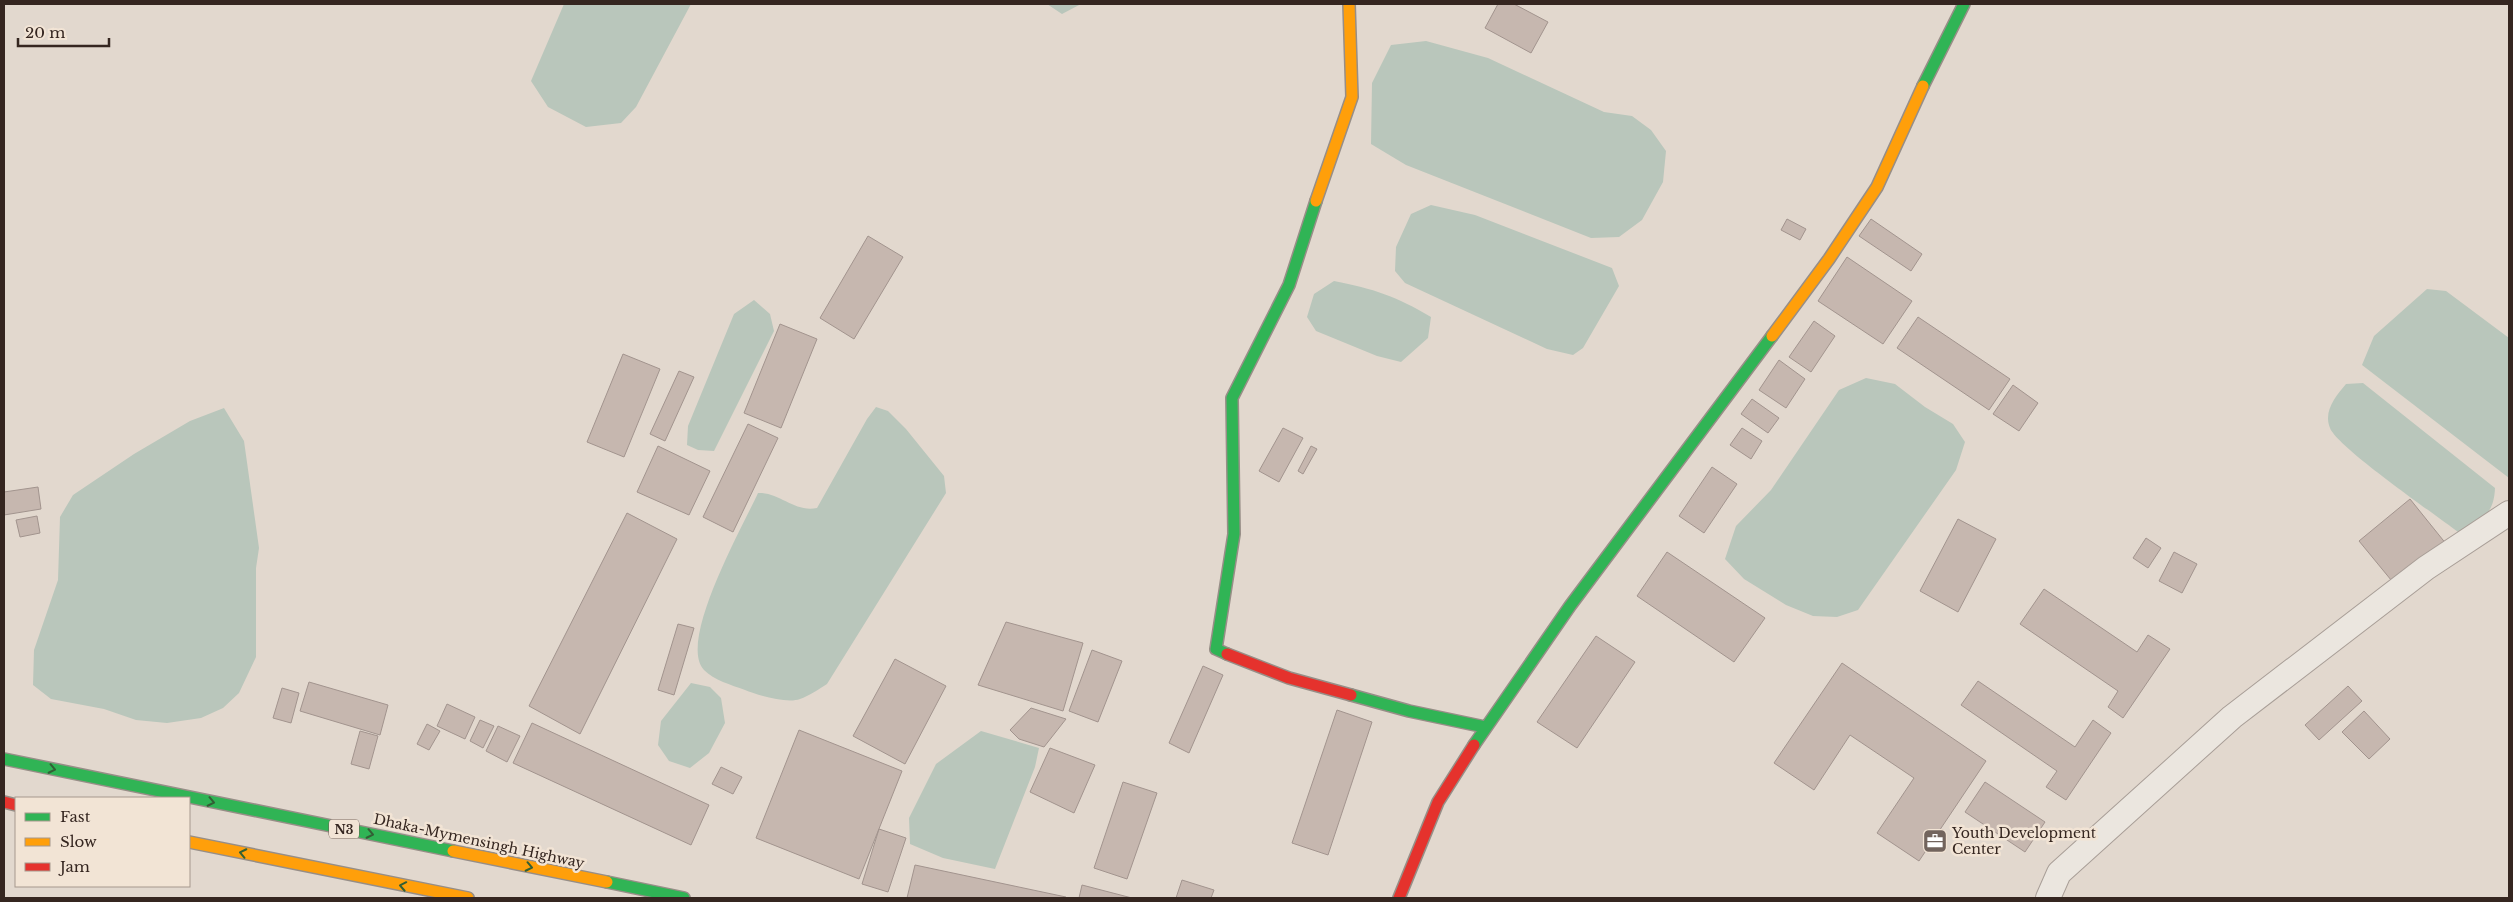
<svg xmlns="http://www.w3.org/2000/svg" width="2513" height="902" viewBox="0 0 2513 902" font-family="'Libre Baskerville',serif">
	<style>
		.water { fill: #b9c6bb }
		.building { fill: #c6b7af; stroke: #a2948e }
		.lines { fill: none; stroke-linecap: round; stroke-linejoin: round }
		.street-casing { stroke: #a89e97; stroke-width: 26 }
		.fast-casing { stroke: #978e87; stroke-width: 14 }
		.slow-casing { stroke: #978e87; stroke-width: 14 }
		.jam-casing { stroke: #978e87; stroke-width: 14 }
		.street { stroke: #ebe6df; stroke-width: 24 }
		.fast { stroke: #30b455; stroke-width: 11 }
		.slow { stroke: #ff9f0a; stroke-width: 11 }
		.jam { stroke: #e5322d; stroke-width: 11 }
		.oneway { stroke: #335f35 }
		.labels { text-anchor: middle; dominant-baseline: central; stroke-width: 5; stroke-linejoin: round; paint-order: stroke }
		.shield { fill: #f2e4d5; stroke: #6e5f56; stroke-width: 1 }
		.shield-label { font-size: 12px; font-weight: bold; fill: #352620 }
		.poi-label { font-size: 14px; fill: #352620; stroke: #f2e4d5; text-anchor: start }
		.street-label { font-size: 14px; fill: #352620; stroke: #f2e4d5 }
	</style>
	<rect width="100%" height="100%" fill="#e2d8ce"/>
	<path class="water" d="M564 4H691L636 107 621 123 586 127 548 107 531 81Z
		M1047 4H1081L1062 14Z
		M1426 41 1488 58 1604 112 1632 116 1651 130 1666 151 1663 182 1642 220 1619 237 1591 238 1406 165 1371 144 1372 83 1391 45Z
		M1431 205 1475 215 1612 268 1619 286 1583 348 1573 355 1547 349 1405 283 1395 271 1396 247 1411 214Z
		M1334 281C1374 289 1396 296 1431 317L1428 338 1401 362 1377 356 1316 331 1307 317 1314 294Z
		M2427 289 2446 291 2509 338V478L2362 365 2374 336Z
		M754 300 770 314 774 331 714 451 698 450 687 445 688 426 734 314Z
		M1866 378 1895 384 1925 407 1953 424 1965 442 1956 470 1858 610 1837 617 1813 616 1786 605 1744 579 1725 559 1736 526 1771 490 1839 390Z
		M2363 383 2495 488C2494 515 2481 521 2458 532 2436 515 2337 447 2330 428 2323 411 2336 396 2346 384Z
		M876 407 888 411 906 429 944 476 946 493 827 684C819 689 809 696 800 699 787 704 757 695 745 690 731 685 714 680 704 670 677 642 744 524 758 493 779 492 795 513 817 508L867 419Z
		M224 408 244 441 259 548 256 568V657L239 693 223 708 201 718 167 723 136 720 104 709 51 699 33 685 34 650 58 580 60 517 73 495 134 454 190 421Z
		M691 683 710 687 721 698 725 723 709 753 690 768 669 761 658 745 661 721Z
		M981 731 1039 748 1035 767 995 869 943 858 910 844 909 818 936 764Z"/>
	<path class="building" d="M1498 4H1514L1548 22 1531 53 1485 28Z
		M1787 219 1806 229 1800 240 1781 230Z
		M1871 219 1922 254 1911 271 1859 236Z
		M868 236 903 257 854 339 820 318Z
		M1847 257 1912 301 1883 344 1818 301Z
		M1918 317 2010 379 1989 410 1897 348Z
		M1814 321 1835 336 1811 372 1789 357Z
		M780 324 817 339 781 428 744 413Z
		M623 354 660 369 624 457 587 442Z
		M1779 360 1805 379 1786 408 1759 390Z
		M679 371 694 377 665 441 650 434Z
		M2013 385 2038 403 2019 431 1993 414Z
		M1752 399 1779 418 1768 433 1741 414Z
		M748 424 778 438 733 532 703 517Z
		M1283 428 1303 438 1279 482 1259 471Z
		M1742 428 1762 441 1751 459 1730 445Z
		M658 446 710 471 689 515 637 492Z
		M1311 446 1317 449 1303 474 1298 471Z
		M1712 467 1737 484 1704 533 1679 516Z
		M38 487 41 509 4 515V492Z
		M2410 499 2447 545 2396 586 2359 541Z
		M627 513 677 539 580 734 529 706Z
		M37 516 40 533 20 537 16 520Z
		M1958 519 1996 539 1958 612 1920 591Z
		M2146 538 2161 548 2148 568 2133 558Z
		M1667 552 1765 618 1734 662 1637 596Z
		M2174 552 2197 564 2182 593 2159 581Z
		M2044 589 2137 652 2148 635 2170 649 2123 718 2108 707 2118 691 2020 624Z
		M1006 622 1083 643 1063 711 978 685Z
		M678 624 694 628 674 695 658 690Z
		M1596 636 1635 662 1577 748 1537 722Z
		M1092 650 1122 661 1098 722 1069 711Z
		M895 659 946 686 905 764 853 736Z
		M1842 663 1986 761 1919 861 1877 833 1914 778 1850 735 1814 790 1774 763Z
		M1203 666 1223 675 1189 753 1169 743Z
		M1978 681 2075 747 2093 720 2111 733 2066 800 2046 787 2057 771 1961 705Z
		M309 682 388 705 380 735 300 711Z
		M2348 686 2362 701 2319 740 2305 725Z
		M282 688 299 693 291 723 273 718Z
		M447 704 475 717 465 739 437 726Z
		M1031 708 1066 719 1044 747 1019 739 1010 730Z
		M1337 710 1372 722 1328 855 1292 843Z
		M2364 711 2390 739 2369 759 2342 732Z
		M480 720 494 726 483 748 470 741Z
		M532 723 709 805 691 845 513 763Z
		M427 724 440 731 429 750 417 744Z
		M498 726 520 736 507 762 486 751Z
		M799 730 902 771 859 879 756 838Z
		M360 731 378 736 369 769 351 764Z
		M1050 748 1095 765 1074 813 1030 792Z
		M721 767 742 777 733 794 712 784Z
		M1123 782 1157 793 1127 879 1094 868Z
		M1985 782 2045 822 2025 852 1965 812Z
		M879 829 906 838 888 892 862 884Z
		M915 865 1066 897V898H907Z
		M1182 880 1214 890 1211 898H1176Z
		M1082 885 1132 898H1079Z"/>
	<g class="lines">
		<defs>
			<path id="street" d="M2048 898 2059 873 2232 717 2426 568 2509 513"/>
			<path id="fast" d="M1923 86 1964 4
				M1227 654 1216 649 1234 534 1232 398 1289 285 1316 201
				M1351 695 1409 711 1485 727
				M1474 745 1570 606 1772 336
				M4 759 453 851
				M607 882 684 898"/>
			<path id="slow" d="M1316 201 1352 97 1349 4
				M1772 336 1829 259 1877 187 1923 86
				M189 842 468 898
				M453 851 607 882"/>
			<path id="jam" d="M1227 654 1289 678 1351 695
				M4 802 16 805
				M1399 898 1438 802 1474 745"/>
		</defs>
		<use href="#street" class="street-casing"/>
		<use href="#fast" class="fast-casing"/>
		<use href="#slow" class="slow-casing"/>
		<use href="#jam" class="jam-casing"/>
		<use href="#street" class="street"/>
		<use href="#fast" class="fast"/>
		<use href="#slow" class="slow"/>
		<use href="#jam" class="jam"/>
	</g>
	<defs><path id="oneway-chevron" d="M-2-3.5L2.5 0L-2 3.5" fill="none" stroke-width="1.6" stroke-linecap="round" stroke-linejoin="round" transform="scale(1.25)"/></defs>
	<g class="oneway">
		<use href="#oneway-chevron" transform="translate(52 769) rotate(12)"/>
		<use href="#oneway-chevron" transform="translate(211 802) rotate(12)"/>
		<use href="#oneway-chevron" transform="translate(370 834) rotate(12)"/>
		<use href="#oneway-chevron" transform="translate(243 853) rotate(-168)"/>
		<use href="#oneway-chevron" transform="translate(529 867) rotate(12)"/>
		<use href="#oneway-chevron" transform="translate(403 886) rotate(-169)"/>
	</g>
	<defs>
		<symbol id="office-square" viewBox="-11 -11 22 22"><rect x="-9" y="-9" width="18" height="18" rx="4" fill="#72645d" stroke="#f2e4d5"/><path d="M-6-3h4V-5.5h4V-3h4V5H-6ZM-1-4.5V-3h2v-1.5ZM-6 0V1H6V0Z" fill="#fff"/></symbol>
	</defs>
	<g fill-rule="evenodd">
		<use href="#office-square" x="1921" y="827" width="28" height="28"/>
	</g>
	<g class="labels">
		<rect class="shield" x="329" y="819.5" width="30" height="19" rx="4"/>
		<g class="shield-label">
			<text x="344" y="829">N3</text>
		</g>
		<g class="poi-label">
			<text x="1952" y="833">Youth Development<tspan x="1952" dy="16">Center</tspan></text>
		</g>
		<g class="street-label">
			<text transform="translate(479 841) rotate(12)">Dhaka-Mymensingh Highway</text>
		</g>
	</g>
	<rect width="2513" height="902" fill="none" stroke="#352620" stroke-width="10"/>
	<rect x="15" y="797" width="175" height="90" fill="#f2e4d5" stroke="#a6988d"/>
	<rect x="25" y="813" width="25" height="8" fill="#30b455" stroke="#a6988d"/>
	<text x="60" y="822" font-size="15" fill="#352620">Fast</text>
	<rect x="25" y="838" width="25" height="8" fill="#ff9f0a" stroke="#a6988d"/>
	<text x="60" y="847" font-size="15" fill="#352620">Slow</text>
	<rect x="25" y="863" width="25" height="8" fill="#e5322d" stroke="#a6988d"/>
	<text x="60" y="872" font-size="15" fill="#352620">Jam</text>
	<path d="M18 38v8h91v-8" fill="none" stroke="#352620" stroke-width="2.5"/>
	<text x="25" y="38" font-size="15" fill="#352620" stroke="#f2e4d5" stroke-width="4" paint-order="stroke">20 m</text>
</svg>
